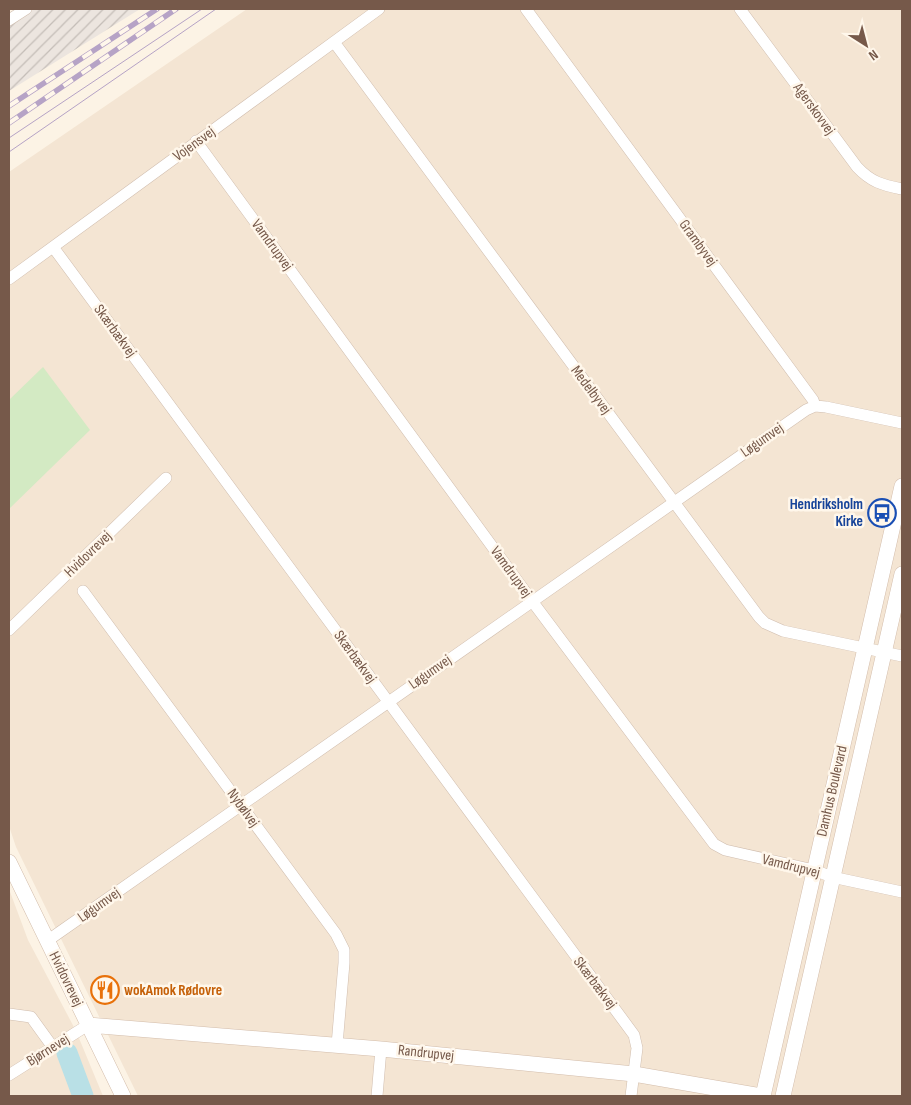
<svg xmlns="http://www.w3.org/2000/svg" width="911" height="1105" viewBox="0 0 911 1105" font-family="'Sofia Sans Condensed',sans-serif">
	<style>
		.residential { fill: #f4e5d3 }
		.industrial { fill: url(#industrial-furrows) }
		.green { fill: #d3eac3 }
		.lines { fill: none; stroke-linecap: round; stroke-linejoin: round }
		.river { stroke: #b9e0e6; stroke-width: 21 }
		.street-casing { stroke: #d0bdae; stroke-width: 12 }
		.secondary-casing { stroke: #d3bdab; stroke-width: 16 }
		.street { stroke: #fff; stroke-width: 11 }
		.secondary { stroke: #fff; stroke-width: 15 }
		.tram { stroke: #b6a3c6; stroke-width: 1 }
		.rail-casing { stroke: #b6a3c6; stroke-width: 5.5 }
		.rail { stroke: #fff7eb; stroke-width: 4; stroke-dasharray: 11; stroke-linecap: butt }
		.labels { text-anchor: middle; dominant-baseline: central; stroke-width: 5; stroke-linejoin: round; paint-order: stroke }
		.street-label { font-size: 15px; fill: #76594a; stroke: #fff7eb }
		.transit-label { font-size: 15px; font-weight: bold; fill: #164399; stroke: #fff7eb; text-anchor: end }
		.food-label { font-size: 15px; font-weight: bold; fill: #c56008; stroke: #fff7eb; text-anchor: start }
	</style>
	<defs>
		<pattern id="industrial-furrows" width="10" height="10" patternUnits="userSpaceOnUse" patternTransform="scale(1.25)"><rect width="10" height="10" fill="#ece5df"/><path d="M-1 1l2-2M0 10L10 0M9 11l2-2" fill="none" stroke="#c4bdb7"/></pattern>
	</defs>
	<rect width="100%" height="100%" fill="#fcf3e5"/>
	<path class="residential" d="M247 9H902V1096H138L16 847 9 826V172Z
		M9 889 28 940 76 1031 103 1096H9Z"/>
	<path class="industrial" d="M28 9H140L9 91V22Z"/>
	<path class="green" d="M43 367 90 430 9 509V400Z"/>
	<g class="lines">
		<path class="river" d="M67 1053 83 1096"/>
		<defs>
			<path id="street" d="M526 9 813 400 815 406
				M740 9 857 167C871 182 882 185 902 189
				M9 20 26 9
				M334 42 759 617 765 623 783 631 902 656
				M196 141 532 601 714 844 725 850 814 870 832 877 902 892
				M53 247 634 1035 637 1048 631 1096
				M9 279 379 9
				M83 591 336 934 344 950V963L337 1045
				M9 630 166 478
				M47 941 806 410 815 406 826 407 902 423
				M9 1014 31 1017 52 1046
				M9 1075 88 1025
				M377 1096 381 1049"/>
			<path id="secondary" d="M9 862 123 1096
				M88 1025 381 1049 634 1074 761 1096
				M763 1096 902 486
				M783 1096 902 574"/>
		</defs>
		<use href="#street" class="street-casing"/>
		<use href="#secondary" class="secondary-casing"/>
		<use href="#street" class="street"/>
		<use href="#secondary" class="secondary"/>
		<path class="tram" d="M9 138 202 9
			M9 152 216 9"/>
		<defs>
			<path id="rail" d="M9 106 157 9
				M9 123 176 9"/>
		</defs>
		<use href="#rail" class="rail-casing"/>
		<use href="#rail" class="rail"/>
	</g>
	<defs>
		<symbol id="bus-ring" viewBox="-11 -11 22 22"><circle r="9.5" fill="#fff7eb" stroke="#1a4fb4" stroke-width="1.5"/><path d="M-5-6H5V4H4V6H2V4H-2V6H-4V4H-5ZM-3.5-4V0h7V-4ZM-3.5 1.2v1.5H-2V1.2ZM2 1.2v1.5H3.5V1.2Z" fill="#1a4fb4"/></symbol>
		<symbol id="restaurant-ring" viewBox="-11 -11 22 22"><circle r="9.5" fill="#fff7eb" stroke="#e8710a" stroke-width="1.5"/><path d="M-5-6h1v4h1v-4h1v4h1v-4h1v5L-1.5 .5V6h-2V.5L-5-1ZM5-6V6H3V1.5H1.5Q1.5-4 5-6Z" fill="#e8710a"/></symbol>
	</defs>
	<g fill-rule="evenodd">
		<use href="#bus-ring" x="866" y="497" width="32" height="32"/>
		<use href="#restaurant-ring" x="89" y="974" width="32" height="32"/>
	</g>
	<g class="labels">
		<g class="street-label">
			<text transform="translate(814 109) rotate(54)">Agerskovvej</text>
			<text transform="translate(194 144) rotate(-36)">Vojensvej</text>
			<text transform="translate(698 243) rotate(54)">Grambyvej</text>
			<text transform="translate(272 245) rotate(54)">Vamdrupvej</text>
			<text transform="translate(115 331) rotate(54)">Skærbækvej</text>
			<text transform="translate(591 390) rotate(53)">Medelbyvej</text>
			<text transform="translate(762 440) rotate(-35)">Løgumvej</text>
			<text transform="translate(88 554) rotate(-44)">Hvidovrevej</text>
			<text transform="translate(511 572) rotate(54)">Vamdrupvej</text>
			<text transform="translate(355 657) rotate(54)">Skærbækvej</text>
			<text transform="translate(430 672) rotate(-35)">Løgumvej</text>
			<text transform="translate(832 791) rotate(-77)">Damhus Boulevard</text>
			<text transform="translate(243 808) rotate(54)">Nybølvej</text>
			<text transform="translate(791 866) rotate(14)">Vamdrupvej</text>
			<text transform="translate(99 905) rotate(-35)">Løgumvej</text>
			<text transform="translate(66 979) rotate(64)">Hvidovrevej</text>
			<text transform="translate(595 983) rotate(53)">Skærbækvej</text>
			<text transform="translate(48 1050) rotate(-32)">Bjørnevej</text>
			<text transform="translate(426 1053) rotate(6)">Randrupvej</text>
		</g>
		<g class="transit-label">
			<text x="863" y="504">Hendriksholm<tspan x="863" dy="17">Kirke</tspan></text>
		</g>
		<g class="food-label">
			<text x="124" y="990">wokAmok Rødovre</text>
		</g>
	</g>
	<rect width="911" height="1105" fill="none" stroke="#76594a" stroke-width="20"/>
	<g transform="translate(866 45) rotate(144)" stroke="#fff7eb" stroke-width="4" paint-order="stroke">
	<path d="M0-4L9 19L0 12L-9 19Z" fill="#76594a"/>
	<text y="-8" font-size="14" font-weight="bold" text-anchor="middle" fill="#76594a">N</text>
	</g>
</svg>
